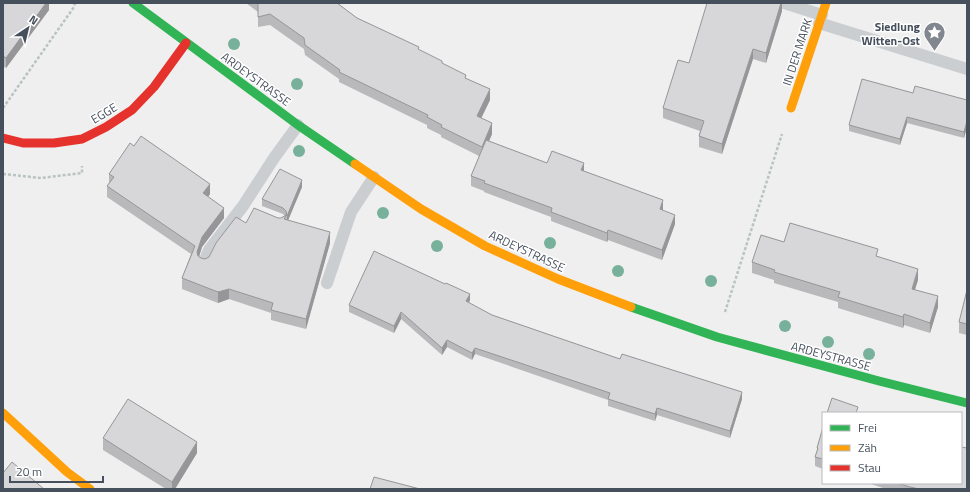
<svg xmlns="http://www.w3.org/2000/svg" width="970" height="492" viewBox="0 0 970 492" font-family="'Titillium Web',sans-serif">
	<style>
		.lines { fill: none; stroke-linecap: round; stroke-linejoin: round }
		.path { stroke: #b8c4c2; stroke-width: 2.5; stroke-dasharray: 3 2; stroke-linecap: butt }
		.lane { stroke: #cbced0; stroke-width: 12 }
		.fast { stroke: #30b455; stroke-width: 9 }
		.slow { stroke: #ff9f0a; stroke-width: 9 }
		.jam { stroke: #e5322d; stroke-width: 9 }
		.tree { fill: #78b19b }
		.wall { fill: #b9b9bb }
		.shaded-wall { fill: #969698 }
		.building { fill: #d7d7d9; stroke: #969698 }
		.labels { text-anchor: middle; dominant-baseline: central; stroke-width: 3; stroke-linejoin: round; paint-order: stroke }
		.poi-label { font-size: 12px; font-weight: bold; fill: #464f5c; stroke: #fff; text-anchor: end }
		.street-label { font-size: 12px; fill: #464f5c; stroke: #fff }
	</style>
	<rect width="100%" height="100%" fill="#f0efef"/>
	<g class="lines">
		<path class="path" d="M3 108 74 7 75 3
			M3 174 41 178 82 173V166
			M725 312 782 134"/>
		<path class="lane" d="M784 3 822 15
			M819 23 967 69
			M204 262 209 250 243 206 274 158 298 125
			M327 283 351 212 374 177"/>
		<path class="fast" d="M133 3 298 125 355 164
			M631 307 717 337 879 381 967 403"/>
		<path class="slow" d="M791 108 826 3
			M355 164 421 209 485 246 558 279 631 307
			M3 413 67 472 90 489"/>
		<path class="jam" d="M3 138 23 143H54L82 139 106 127 132 110 154 87 186 43"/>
	</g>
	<g class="tree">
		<circle cx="234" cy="44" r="6"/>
		<circle cx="297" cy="84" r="6"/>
		<circle cx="299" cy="151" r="6"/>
		<circle cx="383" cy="213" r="6"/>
		<circle cx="550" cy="243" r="6"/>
		<circle cx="437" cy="246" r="6"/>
		<circle cx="618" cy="271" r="6"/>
		<circle cx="711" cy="281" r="6"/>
		<circle cx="785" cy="326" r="6"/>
		<circle cx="828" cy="342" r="6"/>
		<circle cx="869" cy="354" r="6"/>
	</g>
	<path class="wall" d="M3 3H49V10L6 68 3 66Z
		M246 3H337L357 18 419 50 442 64 466 78 490 100 481 118 492 134 489 141 547 163 584 171 663 209V210L675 224 662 260 608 240 607 242 551 221V217L484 192V191L471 186V176L479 156 441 137V135L427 128V125L339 82V79L305 55 304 49 270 25 258 27V12Z
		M782 3V11L766 63 753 59 722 154 699 147V136L700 131 663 118V108L689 63Z
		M913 93 967 100V127L964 138 907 123 900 145 849 131V125Z
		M109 174 210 194 208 197 224 218 202 247 199 257 201 258 205 259 209 257 246 223 278 218H281L285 216 283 214 262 206V199L302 187 288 220 330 243 306 329 271 320V313L229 299 218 303 182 289V278L191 254 107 197V186L109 183Z
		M784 242 878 256 918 280 915 289 938 307 930 333 904 325 903 328 838 308V302L774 283V280L752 273V262Z
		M967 290V335L959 333V322Z
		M470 300 469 303 492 315 620 359 742 399 730 438 657 415 655 421 608 406V400L475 354 472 360 447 347 442 355 401 319 394 333 349 312V305Z
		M823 427V469L815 466V457L817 452V448Z
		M103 438 197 453 175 489H166L103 450Z
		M868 483H961L967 489H886Z"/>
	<path class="shaded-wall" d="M46 3H49V10L6 68V58Z
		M781 3H782V11L766 63V53Z
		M753 49V59L722 154V144Z
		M490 89V100L477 127V116Z
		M907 117V123L900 145V139Z
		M967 121V127L964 138V132Z
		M492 123V134L482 158V147Z
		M584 163V173L581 170Z
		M302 180V187L287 223V216Z
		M210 184V194L203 204V193Z
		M663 200V209L660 219V209Z
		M224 208V218L202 247 197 263V252L202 237Z
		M675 215V224L662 260V250Z
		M608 230V240L607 242V233Z
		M330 232V243L306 329V319Z
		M918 269V280L912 299V289Z
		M229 289V299L218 303V292Z
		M470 294V300L466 308V301Z
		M938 296V307L930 333V323Z
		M401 312V319L394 333V326Z
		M904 314V325L903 328V317Z
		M447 340V347L442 355V348Z
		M475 348V354L472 360V353Z
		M742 392V399L730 438V431Z
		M657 408V415L655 421V414Z
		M197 442V453L175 489H172V482Z"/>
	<path class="building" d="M3 3H46L6 58 3 56Z
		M258 3H337L357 18 419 47 418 49 442 61V63L466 75 465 78 490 89 477 116 492 123 482 147 441 127 442 125 427 117 428 115 339 72 340 70 305 45 304 38 270 14 258 17Z
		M707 3H781L766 53 753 49 722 144 699 136 704 121 663 108 678 60 689 63Z
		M862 79 913 93 915 86 967 100V121L964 132 907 117 900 139 849 125Z
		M141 136 210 184 203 193 224 208 202 237 197 252 198 256 201 258 205 259 209 257 216 243 236 217 246 223 254 208 278 218H281L286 215 284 219 330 232 306 319 271 310 273 303 229 289 218 292 182 278 195 246 107 186 114 177 109 174 130 143 134 146Z
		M486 140 547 163 552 151 584 163 581 170 663 200 660 209 675 215 662 250 608 230 607 233 551 212 552 208 484 183 485 181 471 176Z
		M280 169 302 180 287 216 286 211 283 208 262 199Z
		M790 223 878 249 876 256 918 269 912 289 938 296 930 323 904 314 903 317 838 297 840 292 774 272 775 270 752 262 761 235 784 242Z
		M374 251 445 284 446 283 470 294 466 301 492 315 620 359 622 354 742 392 730 431 657 408 655 414 608 399 610 393 475 348 472 353 447 340 442 348 401 312 394 326 349 305Z
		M967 290V324L959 322Z
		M832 398 858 407 856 413H827Z
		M128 399 197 442 172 482 103 438Z
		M823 427V459L815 457 818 448H817Z
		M961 447 967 448V489H919L910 487 897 483H961Z
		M12 462 44 489H3V473Z
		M374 477 420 489H370Z"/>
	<defs>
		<symbol id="sight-pin" viewBox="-11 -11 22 30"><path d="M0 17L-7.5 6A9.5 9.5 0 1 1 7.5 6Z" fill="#82878f" stroke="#fff"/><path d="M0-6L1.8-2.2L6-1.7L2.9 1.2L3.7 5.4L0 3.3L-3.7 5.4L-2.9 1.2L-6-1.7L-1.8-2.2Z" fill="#fff"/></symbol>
	</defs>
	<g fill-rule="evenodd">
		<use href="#sight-pin" x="922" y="20" width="25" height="34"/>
	</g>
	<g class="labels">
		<g class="poi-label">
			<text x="920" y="26">Siedlung<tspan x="920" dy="14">Witten-Ost</tspan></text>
		</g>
		<g class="street-label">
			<text transform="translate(797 52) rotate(-72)">IN DER MARK</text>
			<text transform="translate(256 79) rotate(36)">ARDEYSTRASSE</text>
			<text transform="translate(104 113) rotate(-31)">EGGE</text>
			<text transform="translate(527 251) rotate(25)">ARDEYSTRASSE</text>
			<text transform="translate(831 356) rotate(15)">ARDEYSTRASSE</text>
		</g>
	</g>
	<rect width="970" height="492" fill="none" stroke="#464f5c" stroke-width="8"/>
	<rect x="822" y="412" width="140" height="72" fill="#ffffff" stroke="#b5b9be"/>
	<rect x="830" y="425" width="20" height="6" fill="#30b455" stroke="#b5b9be"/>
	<text x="858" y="432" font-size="12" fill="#464f5c">Frei</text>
	<rect x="830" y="445" width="20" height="6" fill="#ff9f0a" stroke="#b5b9be"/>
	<text x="858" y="452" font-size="12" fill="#464f5c">Zäh</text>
	<rect x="830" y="465" width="20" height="6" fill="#e5322d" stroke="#b5b9be"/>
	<text x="858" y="472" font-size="12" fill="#464f5c">Stau</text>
	<g transform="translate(28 28) rotate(35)" stroke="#ffffff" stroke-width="3" paint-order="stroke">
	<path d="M0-3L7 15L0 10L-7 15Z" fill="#464f5c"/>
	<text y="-6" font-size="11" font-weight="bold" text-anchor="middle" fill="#464f5c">N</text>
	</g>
	<path d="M10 476v6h93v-6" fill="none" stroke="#464f5c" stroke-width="2"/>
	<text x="16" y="476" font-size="12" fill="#464f5c" stroke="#ffffff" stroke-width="3" paint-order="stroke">20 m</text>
</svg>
